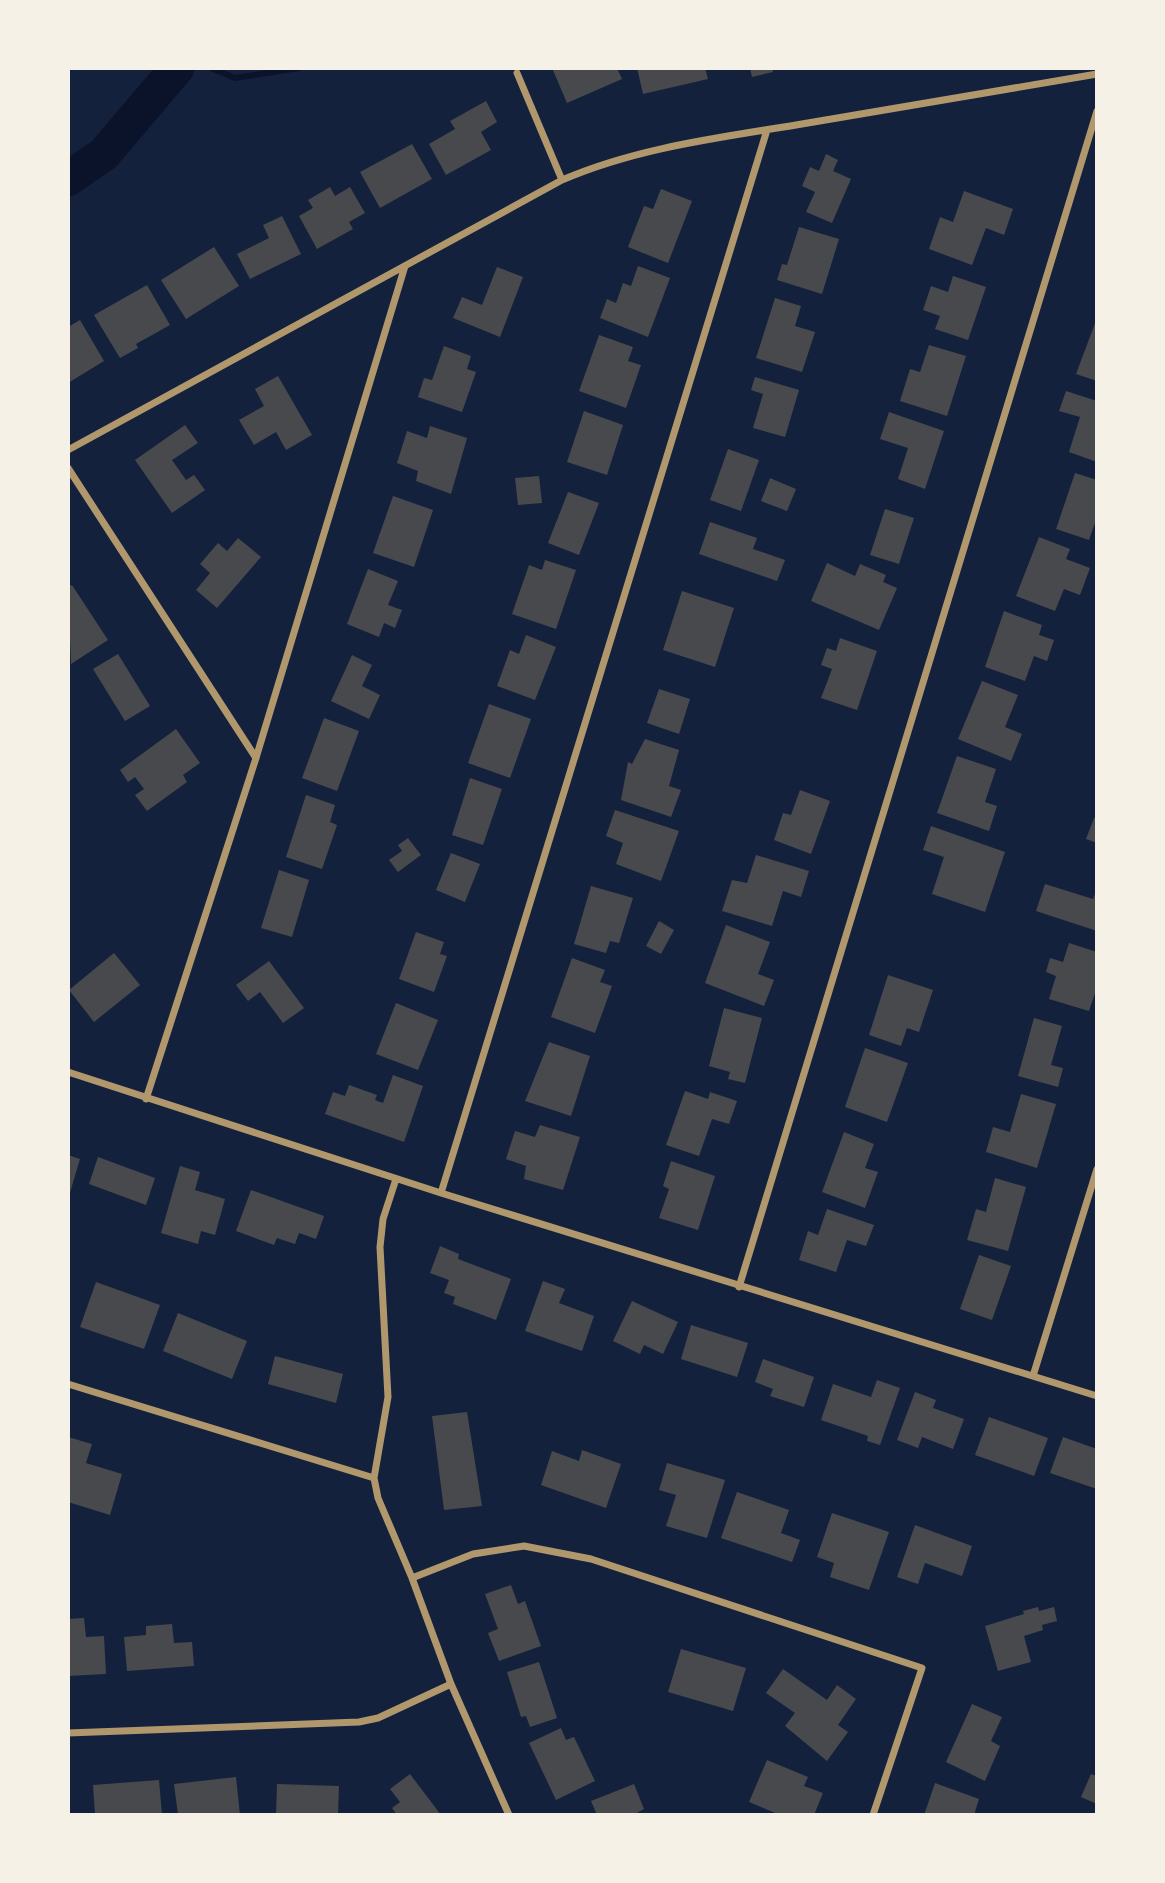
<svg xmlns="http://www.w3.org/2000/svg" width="1165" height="1883" viewBox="0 0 1165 1883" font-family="'Golos Text',sans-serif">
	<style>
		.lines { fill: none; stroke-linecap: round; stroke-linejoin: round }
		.stream { stroke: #0b132b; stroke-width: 6 }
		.river { stroke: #0b132b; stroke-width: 35 }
		.building { fill: #48494c }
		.minor { stroke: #b1986c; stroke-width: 7 }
	</style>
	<rect width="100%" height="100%" fill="#14213d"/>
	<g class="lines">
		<path class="stream" d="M211 68 235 78 299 68"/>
		<path class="river" d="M68 179 104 154 177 68"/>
	</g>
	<path class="building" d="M552 68H617L622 79 567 103Z
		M637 68H705L708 79 643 94Z
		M750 68H772L773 72 752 77Z
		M486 101 497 122 481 132 491 150 446 175 429 144 455 129 450 121Z
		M412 144 432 179 380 208 360 172Z
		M826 154 838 160 833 171 851 179 832 223 806 212 815 192 802 186 810 167 819 171Z
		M330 187 335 196 350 187 365 213 349 222 353 229 317 249 299 216 313 208 308 200Z
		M661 189 692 201 668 263 628 247 644 206 653 209Z
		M964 191 1013 209 1004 235 986 228 972 265 929 249 940 217 953 222Z
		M282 216 301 254 250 279 237 254 269 238 263 225Z
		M799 227 839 239 822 294 777 280 782 264 787 265Z
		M214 247 239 286 186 319 161 280Z
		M638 266 670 278 648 337 600 318 607 299 616 303 623 283 631 286Z
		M497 267 523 277 500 337 453 318 462 297 482 305Z
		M953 276 986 287 968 340 935 329 940 316 923 310 931 286 948 292Z
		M147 285 170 325 136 344 138 348 120 358 94 315Z
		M775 298 801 306 795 326 815 332 802 372 756 358Z
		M1097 318V381L1076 374Z
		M80 320 104 361 68 383V327Z
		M599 335 633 347 628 361 641 365 626 408 579 391Z
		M929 345 966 356 947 416 900 401 910 369 920 372Z
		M444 346 471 356 467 369 476 372 462 412 418 397 424 378 432 380Z
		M278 376 312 435 286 450 276 432 254 445 239 420 264 406 255 389Z
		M755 377 799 390 785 437 753 428 763 394 751 390Z
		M1066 391 1097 401V462L1069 452 1080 417 1059 411Z
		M584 411 623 425 607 475 567 462Z
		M889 412 944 431 925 489 898 479 908 448 880 439Z
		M185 425 198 443 172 460 186 480 194 475 205 490 172 513 135 460Z
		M430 426 467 438 451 494 416 481 418 471 397 463 407 431 427 438Z
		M728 449 759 460 741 511 710 500Z
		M1075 473 1097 480V517L1089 540 1056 529Z
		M539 476 542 503 518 505 515 478Z
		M770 478 796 489 787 511 761 501Z
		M568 492 599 503 579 555 548 543Z
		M393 496 433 510 414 567 373 553Z
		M885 509 914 518 899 564 870 555Z
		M710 522 757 538 753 549 785 560 777 581 699 554Z
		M1039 537 1070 549 1066 559 1090 568 1080 595 1064 589 1055 611 1016 596Z
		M238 538 261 557 217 608 196 590 210 573 200 564 218 543 227 551Z
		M545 560 576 570 556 629 512 614 529 565 542 570Z
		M827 563 855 576 860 564 886 575 883 582 897 588 879 630 811 601Z
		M368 569 398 581 388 605 402 610 395 628 384 623 379 637 347 624Z
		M72 585 108 640 71 664 68 587Z
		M682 591 734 608 715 667 663 650Z
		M1004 611 1042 625 1039 635 1054 640 1047 661 1034 656 1025 681 985 667Z
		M526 635 556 647 535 700 497 686 510 650 519 654Z
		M840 638 877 651 857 710 821 698 832 669 821 665 827 648 836 651Z
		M118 654 150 706 125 721 93 669Z
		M352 655 372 665 362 686 380 695 369 719 331 701Z
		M982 681 1018 695 1005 727 1022 734 1011 761 958 739Z
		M659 689 690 699 679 734 647 723Z
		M489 704 531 719 510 778 468 763Z
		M324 718 359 731 337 791 302 778Z
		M176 729 200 763 183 775 187 782 147 811 135 795 144 789 135 777 128 782 120 770Z
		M645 739 679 750 669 786 681 790 671 817 621 800 628 762 632 764Z
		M957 756 996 769 985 802 997 806 989 831 937 813Z
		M470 778 502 789 483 845 452 835Z
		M800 790 830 801 811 854 774 840 783 813 791 815Z
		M306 795 335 805 330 822 337 825 322 869 286 857Z
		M615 810 679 831 661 881 616 864 623 843 606 836Z
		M1094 818 1097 819V843L1086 839Z
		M931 826 1005 852 985 912 932 894 944 857 923 850Z
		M408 838 421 855 398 872 389 860 402 851 398 845Z
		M451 853 480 864 465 902 436 890Z
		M756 855 809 871 801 897 783 891 772 926 722 911 732 880 747 883Z
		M279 870 309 880 292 937 261 928Z
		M1045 884 1093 899 1097 889V931L1036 911Z
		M591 886 633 898 619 943 610 941 606 953 574 944Z
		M659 921 674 930 661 954 646 946Z
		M726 925 770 942 758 974 774 980 764 1006 705 983Z
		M416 932 444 942 440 954 447 956 434 992 399 979Z
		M1069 943 1097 952V987L1089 1011 1049 999 1056 976 1046 972 1050 958 1063 962Z
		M114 953 140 985 94 1022 69 990Z
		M572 958 605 970 600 982 612 986 595 1033 551 1017Z
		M269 961 304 1008 283 1023 260 992 248 1001 236 985Z
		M888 975 933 990 919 1032 907 1028 901 1046 869 1035Z
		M396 1003 438 1020 418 1070 376 1054Z
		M724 1008 762 1018 745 1083 728 1079 730 1072 709 1066Z
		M1034 1018 1062 1026 1051 1065 1063 1068 1058 1087 1018 1076Z
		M549 1042 590 1056 571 1116 525 1101Z
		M865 1048 908 1063 887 1122 845 1107Z
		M393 1075 423 1086 404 1142 325 1114 333 1092 345 1096 349 1085 377 1095 375 1100 383 1103Z
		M685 1091 708 1099 710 1092 737 1101 729 1124 712 1119 699 1156 666 1145Z
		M1021 1094 1056 1104 1037 1168 986 1152 993 1127 1010 1132Z
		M540 1125 580 1137 563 1190 524 1179 526 1166 506 1159 515 1131 535 1137Z
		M844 1132 874 1144 865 1168 878 1172 865 1208 822 1192Z
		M68 1155 80 1159 69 1196H68Z
		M98 1157 155 1178 146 1205 89 1184Z
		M671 1161 715 1176 698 1230 659 1218 669 1189 663 1186Z
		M180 1166 200 1172 195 1190 225 1199 215 1235 201 1231 198 1244 161 1233Z
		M995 1178 1026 1187 1008 1251 967 1240 976 1209 986 1212Z
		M251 1190 324 1216 316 1239 299 1233 295 1244 277 1238 274 1245 236 1231Z
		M827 1209 874 1225 866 1246 847 1240 836 1272 799 1260 808 1231 818 1235Z
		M440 1246 459 1254 458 1259 511 1279 496 1320 453 1304 455 1297 444 1293 449 1280 430 1273Z
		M979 1255 1011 1266 992 1320 960 1309Z
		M543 1281 565 1289 559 1303 594 1316 582 1351 525 1331Z
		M96 1282 160 1305 144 1349 80 1327Z
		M632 1301 678 1322 663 1354 644 1345 640 1354 613 1341Z
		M178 1313 247 1341 232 1379 163 1351Z
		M691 1325 748 1343 737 1377 681 1359Z
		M275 1356 343 1374 336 1403 268 1384Z
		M763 1359 814 1377 804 1407 770 1396 773 1389 755 1382Z
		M877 1380 900 1388 880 1445 867 1441 868 1436 821 1420 833 1384 871 1397Z
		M915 1392 936 1400 933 1408 964 1419 953 1449 922 1437 918 1448 897 1440Z
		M467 1412 482 1506 444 1510 432 1416Z
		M989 1417 1048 1438 1034 1476 975 1455Z
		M68 1437 92 1444 86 1463 122 1474 110 1515 68 1502Z
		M1063 1437 1097 1449V1489L1050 1473Z
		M582 1450 621 1464 606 1508 541 1485 552 1451 579 1461Z
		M667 1463 725 1480 707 1538 666 1526 676 1495 659 1490Z
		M737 1492 789 1510 781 1533 800 1540 792 1562 721 1538Z
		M832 1513 889 1532 869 1590 830 1577 834 1563 817 1557Z
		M915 1525 972 1546 962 1576 925 1563 918 1584 897 1577Z
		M511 1585 518 1604 525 1601 541 1646 499 1661 488 1633 498 1629 485 1594Z
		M1038 1607 1039 1611 1054 1607 1057 1621 1042 1625 1043 1630 1024 1636 1031 1662 998 1671 985 1626 1024 1614 1023 1611Z
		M84 1618 86 1637 104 1636 106 1674 68 1676V1619Z
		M172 1624 174 1643 192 1642 194 1666 127 1671 124 1637 146 1635V1626Z
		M681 1649 746 1668 733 1711 668 1692Z
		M539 1662 557 1718 530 1727 526 1716 521 1717 507 1672Z
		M783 1669 827 1700 837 1685 856 1699 838 1725 848 1732 827 1761 785 1726 795 1713 766 1693Z
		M972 1704 1002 1717 991 1741 1000 1746 985 1781 946 1762Z
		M561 1728 566 1740 574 1737 595 1781 556 1800 529 1743Z
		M767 1760 808 1777 804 1786 823 1793 814 1815H780L749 1802Z
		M410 1774 441 1815H397L392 1808 400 1802 390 1789Z
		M1091 1774 1097 1776V1804L1081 1797Z
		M236 1777 240 1815H178L174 1784Z
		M159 1780 162 1815H95L93 1785Z
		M935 1783 979 1799 974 1815H924Z
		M277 1784 339 1786 338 1815H276Z
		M634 1784 644 1809 633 1815H597L591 1801Z"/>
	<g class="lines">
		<path class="minor" d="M517 73 562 180
			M68 450 562 180C636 148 717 138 796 125 896 108 996 91 1097 74
			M68 468 256 758
			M68 1072 441 1193 1097 1396
			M146 1099 256 758 405 266
			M396 1179 383 1219 380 1247 388 1397 374 1478 378 1498 412 1578 451 1684 509 1815
			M441 1193 767 130
			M739 1287 1097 111
			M1033 1376 1097 1169
			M68 1384 374 1478
			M412 1578 473 1554 524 1546 591 1559 922 1668 873 1815
			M68 1733 359 1722 378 1718 451 1684"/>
	</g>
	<rect width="1165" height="1883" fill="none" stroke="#f6f1e7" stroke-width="140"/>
</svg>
